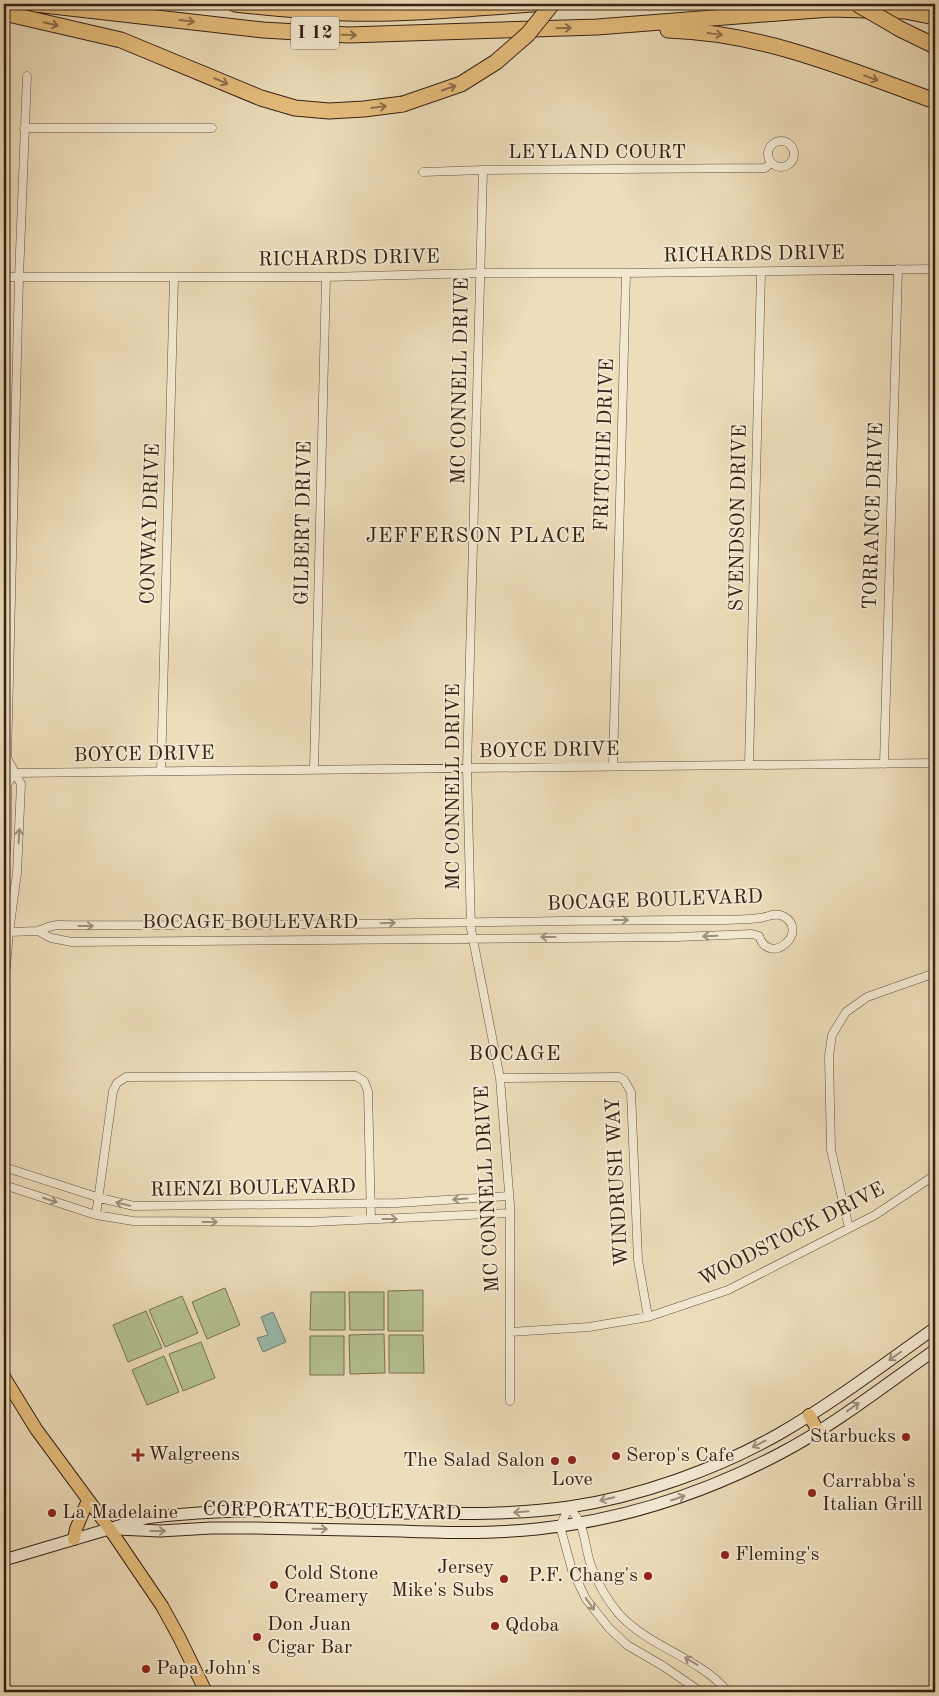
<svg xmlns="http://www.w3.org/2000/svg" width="939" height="1696" viewBox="0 0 939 1696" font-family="'Old Standard TT',serif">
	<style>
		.green { fill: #b5c292; stroke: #767254 }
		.water { fill: #99bcaf; stroke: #717e72 }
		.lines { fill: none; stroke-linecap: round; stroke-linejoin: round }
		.street-casing { stroke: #64503f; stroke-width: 9 }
		.secondary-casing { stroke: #362116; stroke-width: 13 }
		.primary-casing { stroke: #362116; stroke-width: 14 }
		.highway-casing { stroke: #362116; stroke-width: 17 }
		.street { stroke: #f3e9d2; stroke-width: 8 }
		.secondary { stroke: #f3e9d2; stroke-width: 11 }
		.primary { stroke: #e6be7d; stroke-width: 12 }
		.highway { stroke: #e6be7d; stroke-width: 15 }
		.highway-bridge-casing { stroke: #362116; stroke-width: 17; stroke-linecap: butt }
		.highway-bridge { stroke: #e6be7d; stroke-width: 15 }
		.oneway { stroke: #8e704a }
		.oneway2 { stroke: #9e8f7d }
		.poi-dot { fill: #8f2418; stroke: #f3e9d2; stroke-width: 2 }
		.labels { text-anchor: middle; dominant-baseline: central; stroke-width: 4; stroke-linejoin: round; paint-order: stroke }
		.shield { fill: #f3e9d2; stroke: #6f5d4e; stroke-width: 1 }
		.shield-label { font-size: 19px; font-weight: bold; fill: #362116 }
		.street-label { font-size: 20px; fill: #362116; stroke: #f3e9d2 }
		.poi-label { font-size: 20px; fill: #362116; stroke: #f3e9d2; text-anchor: start }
		.neighbourhood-label { font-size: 21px; letter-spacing: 1px; fill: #362116; stroke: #f3e9d2 }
	</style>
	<rect width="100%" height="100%" fill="#edddba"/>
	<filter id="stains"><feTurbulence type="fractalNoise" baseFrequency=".004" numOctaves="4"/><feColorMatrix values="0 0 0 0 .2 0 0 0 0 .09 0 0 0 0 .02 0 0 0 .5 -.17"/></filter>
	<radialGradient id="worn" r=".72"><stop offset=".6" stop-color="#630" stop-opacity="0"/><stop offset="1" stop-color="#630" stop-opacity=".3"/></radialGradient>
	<path class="green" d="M225 1288 240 1325 207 1339 192 1302Z
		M423 1290V1331H388V1291Z
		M311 1292H345V1330H310Z
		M349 1292H384V1330H350Z
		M182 1296 198 1333 165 1347 149 1310Z
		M146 1311 162 1348 128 1362 113 1325Z
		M384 1334 385 1373 350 1374 349 1335Z
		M389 1335H423L424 1373H389Z
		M310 1336H344V1375H310Z
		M201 1342 215 1378 183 1391 169 1354Z
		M164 1356 179 1392 147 1405 132 1370Z"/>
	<path class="water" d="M273 1312 286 1342 263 1352 257 1338 268 1335 261 1317Z"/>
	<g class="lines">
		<defs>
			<path id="street" d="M24 128H212
				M768 154a13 13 0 1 1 26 0a13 13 0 1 1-26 0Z
				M483 170 467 768 471 929 500 1078 510 1205V1401
				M423 172 483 170 765 168 770 164
				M4 277H326L480 273H626L935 269
				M884 764 898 269
				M749 765 761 272
				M613 766 626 273
				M314 769 326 277
				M161 771 174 278
				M14 773 935 763
				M4 875 7 837V785L14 773
				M9 932 38 931 48 927 57 925C266 927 475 921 684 920 708 920 735 921 760 918 768 917 775 912 783 916 811 931 770 968 759 936L752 934 677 937 72 942 51 938 38 931
				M4 989 9 932 17 873 21 784 7 758 19 277 27 76
				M500 1078 619 1077 624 1080 631 1092 638 1260 648 1317
				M4 1167 100 1198 134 1206 397 1203 509 1196
				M4 1185 96 1215 133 1221 312 1222 510 1213
				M96 1215 113 1091 117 1083 126 1077 356 1076 364 1081 368 1091 371 1219
				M849 1228 831 1150 829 1056 832 1035 846 1012 867 997 935 973
				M510 1332 589 1327 648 1317 728 1290 875 1215 935 1175
				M701 1692 663 1666 627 1645 609 1628 586 1599 572 1570 560 1526 569 1507C573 1512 578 1518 580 1523 586 1537 586 1554 592 1568 598 1584 608 1601 619 1614 650 1648 699 1657 728 1692"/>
			<path id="secondary" d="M118 1529 160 1531 211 1528H250C300 1529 351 1530 401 1531 446 1533 492 1534 537 1529 623 1520 705 1493 781 1453 836 1424 885 1385 935 1350
				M4 1560 146 1518C231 1507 316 1511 402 1513 457 1514 514 1515 569 1507 639 1497 717 1469 779 1434 833 1403 884 1364 935 1328"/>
			<path id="primary" d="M4 1377 36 1429 109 1528 162 1606 179 1637 206 1692
				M809 1415 818 1431
				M74 1539 76 1529 88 1500"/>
			<path id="highway" d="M35 4 263 30 348 35 597 27 830 9 905 11 935 17
				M235 4C272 8 309 12 346 13 409 15 472 8 534 4
				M4 13 121 40 261 98 295 108 329 111 364 109 403 104
				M900 29 935 46
				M668 30C764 33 847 69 935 101"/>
		</defs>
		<use href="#street" class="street-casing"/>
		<use href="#secondary" class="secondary-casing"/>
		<use href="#primary" class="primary-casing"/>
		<use href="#highway" class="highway-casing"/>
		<use href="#street" class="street"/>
		<use href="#secondary" class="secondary"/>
		<use href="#primary" class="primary"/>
		<use href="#highway" class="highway"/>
		<defs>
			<path id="highway-bridge" d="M857 4 900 29
				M403 104 461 84 496 62 528 34 552 4"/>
		</defs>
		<use href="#highway-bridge" class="highway-bridge-casing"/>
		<use href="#highway-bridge" class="highway-bridge"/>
	</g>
	<defs><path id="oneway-shaft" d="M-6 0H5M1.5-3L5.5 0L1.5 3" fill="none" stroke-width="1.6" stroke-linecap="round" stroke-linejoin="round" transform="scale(1.25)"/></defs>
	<g class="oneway">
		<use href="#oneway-shaft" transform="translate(187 21) rotate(7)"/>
		<use href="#oneway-shaft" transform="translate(51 24) rotate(13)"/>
		<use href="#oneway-shaft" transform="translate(564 28) rotate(-2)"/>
		<use href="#oneway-shaft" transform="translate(715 34) rotate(8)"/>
		<use href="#oneway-shaft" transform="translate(349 35) rotate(1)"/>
		<use href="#oneway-shaft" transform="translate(871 78) rotate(20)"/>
		<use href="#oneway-shaft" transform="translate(221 81) rotate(23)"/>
		<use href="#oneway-shaft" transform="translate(449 88) rotate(-19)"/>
		<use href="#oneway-shaft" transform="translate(379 107) rotate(-8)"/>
	</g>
	<g class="oneway2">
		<use href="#oneway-shaft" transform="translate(19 836) rotate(-87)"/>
		<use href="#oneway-shaft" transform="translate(621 920)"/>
		<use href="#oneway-shaft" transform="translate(388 923) rotate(-2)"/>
		<use href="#oneway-shaft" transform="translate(86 926)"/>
		<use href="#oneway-shaft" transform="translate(710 936) rotate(178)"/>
		<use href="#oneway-shaft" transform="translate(548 937) rotate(180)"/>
		<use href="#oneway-shaft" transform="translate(460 1199) rotate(176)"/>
		<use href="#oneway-shaft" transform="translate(50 1200) rotate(18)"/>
		<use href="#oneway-shaft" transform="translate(123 1204) rotate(-166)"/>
		<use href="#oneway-shaft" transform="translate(390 1219)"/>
		<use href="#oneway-shaft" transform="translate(210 1222)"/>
		<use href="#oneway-shaft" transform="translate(895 1356) rotate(145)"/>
		<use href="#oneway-shaft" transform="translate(853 1407) rotate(-35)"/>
		<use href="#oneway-shaft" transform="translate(759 1444) rotate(153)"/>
		<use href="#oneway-shaft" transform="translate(678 1498) rotate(-19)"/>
		<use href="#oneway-shaft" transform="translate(607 1499) rotate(167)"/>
		<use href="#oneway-shaft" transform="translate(521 1512) rotate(175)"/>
		<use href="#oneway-shaft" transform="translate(320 1529) rotate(1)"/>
		<use href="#oneway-shaft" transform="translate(158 1531)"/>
		<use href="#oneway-shaft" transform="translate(590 1604) rotate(54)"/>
		<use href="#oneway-shaft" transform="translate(691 1661) rotate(-149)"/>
	</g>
	<g class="poi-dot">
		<circle cx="906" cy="1437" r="5"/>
		<path d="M135.5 1447.5h5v5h5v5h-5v5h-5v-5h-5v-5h5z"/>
		<circle cx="616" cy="1456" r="5"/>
		<circle cx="572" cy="1460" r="5"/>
		<circle cx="555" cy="1461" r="5"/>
		<circle cx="812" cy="1493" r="5"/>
		<circle cx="52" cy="1513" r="5"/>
		<circle cx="725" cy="1555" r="5"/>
		<circle cx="648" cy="1576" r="5"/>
		<circle cx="504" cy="1579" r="5"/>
		<circle cx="274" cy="1585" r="5"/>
		<circle cx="495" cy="1626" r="5"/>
		<circle cx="257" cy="1637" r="5"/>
		<circle cx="146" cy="1669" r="5"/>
	</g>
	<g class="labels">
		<rect class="shield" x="291" y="16.5" width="48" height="33" rx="4"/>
		<g class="shield-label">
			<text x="315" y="33">I 12</text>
		</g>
		<g class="street-label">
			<text x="597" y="153">LEYLAND COURT</text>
			<text transform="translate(754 255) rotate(-1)">RICHARDS DRIVE</text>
			<text transform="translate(349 259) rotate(-1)">RICHARDS DRIVE</text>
			<text transform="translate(461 381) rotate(-89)">MC CONNELL DRIVE</text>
			<text transform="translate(605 445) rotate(-88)">FRITCHIE DRIVE</text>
			<text transform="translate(874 516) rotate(-88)">TORRANCE DRIVE</text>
			<text transform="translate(739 518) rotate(-89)">SVENDSON DRIVE</text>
			<text transform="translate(304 523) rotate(-89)">GILBERT DRIVE</text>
			<text transform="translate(151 524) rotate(-88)">CONWAY DRIVE</text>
			<text transform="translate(549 751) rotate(-1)">BOYCE DRIVE</text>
			<text transform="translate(144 755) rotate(-1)">BOYCE DRIVE</text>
			<text transform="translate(454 787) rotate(-90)">MC CONNELL DRIVE</text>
			<text transform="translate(655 901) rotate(-2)">BOCAGE BOULEVARD</text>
			<text x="250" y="923">BOCAGE BOULEVARD</text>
			<text transform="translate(618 1182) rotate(-93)">WINDRUSH WAY</text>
			<text transform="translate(253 1189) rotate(-1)">RIENZI BOULEVARD</text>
			<text transform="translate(488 1189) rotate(-93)">MC CONNELL DRIVE</text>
			<text transform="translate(792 1235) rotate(-27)">WOODSTOCK DRIVE</text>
			<text transform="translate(332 1512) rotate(1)">CORPORATE BOULEVARD</text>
		</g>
		<g class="poi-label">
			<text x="896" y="1437" text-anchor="end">Starbucks</text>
			<text x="148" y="1455">Walgreens</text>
			<text x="626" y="1456">Serop's Cafe</text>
			<text x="545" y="1461" text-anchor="end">The Salad Salon</text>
			<text x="572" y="1480" text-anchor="middle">Love</text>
			<text x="822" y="1482">Carrabba's<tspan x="822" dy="23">Italian Grill</tspan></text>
			<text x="62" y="1513">La Madelaine</text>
			<text x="735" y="1555">Fleming's</text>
			<text x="494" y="1568" text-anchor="end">Jersey<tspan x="494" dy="23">Mike's Subs</tspan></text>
			<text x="284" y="1574">Cold Stone<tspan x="284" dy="23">Creamery</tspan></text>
			<text x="638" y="1576" text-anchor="end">P.F. Chang's</text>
			<text x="267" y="1625">Don Juan<tspan x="267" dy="23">Cigar Bar</tspan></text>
			<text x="505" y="1626">Qdoba</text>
			<text x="156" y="1669">Papa John's</text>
		</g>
		<g class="neighbourhood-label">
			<text x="476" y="536">JEFFERSON PLACE</text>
			<text x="515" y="1054">BOCAGE</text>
		</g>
	</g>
	<rect width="939" height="1696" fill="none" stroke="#edddba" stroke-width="20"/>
	<rect x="5" y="5" width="929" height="1686" fill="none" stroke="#362116" stroke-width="2.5"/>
	<rect x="10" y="10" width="919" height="1676" fill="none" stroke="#362116"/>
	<rect width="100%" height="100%" filter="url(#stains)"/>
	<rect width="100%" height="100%" fill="url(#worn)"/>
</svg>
